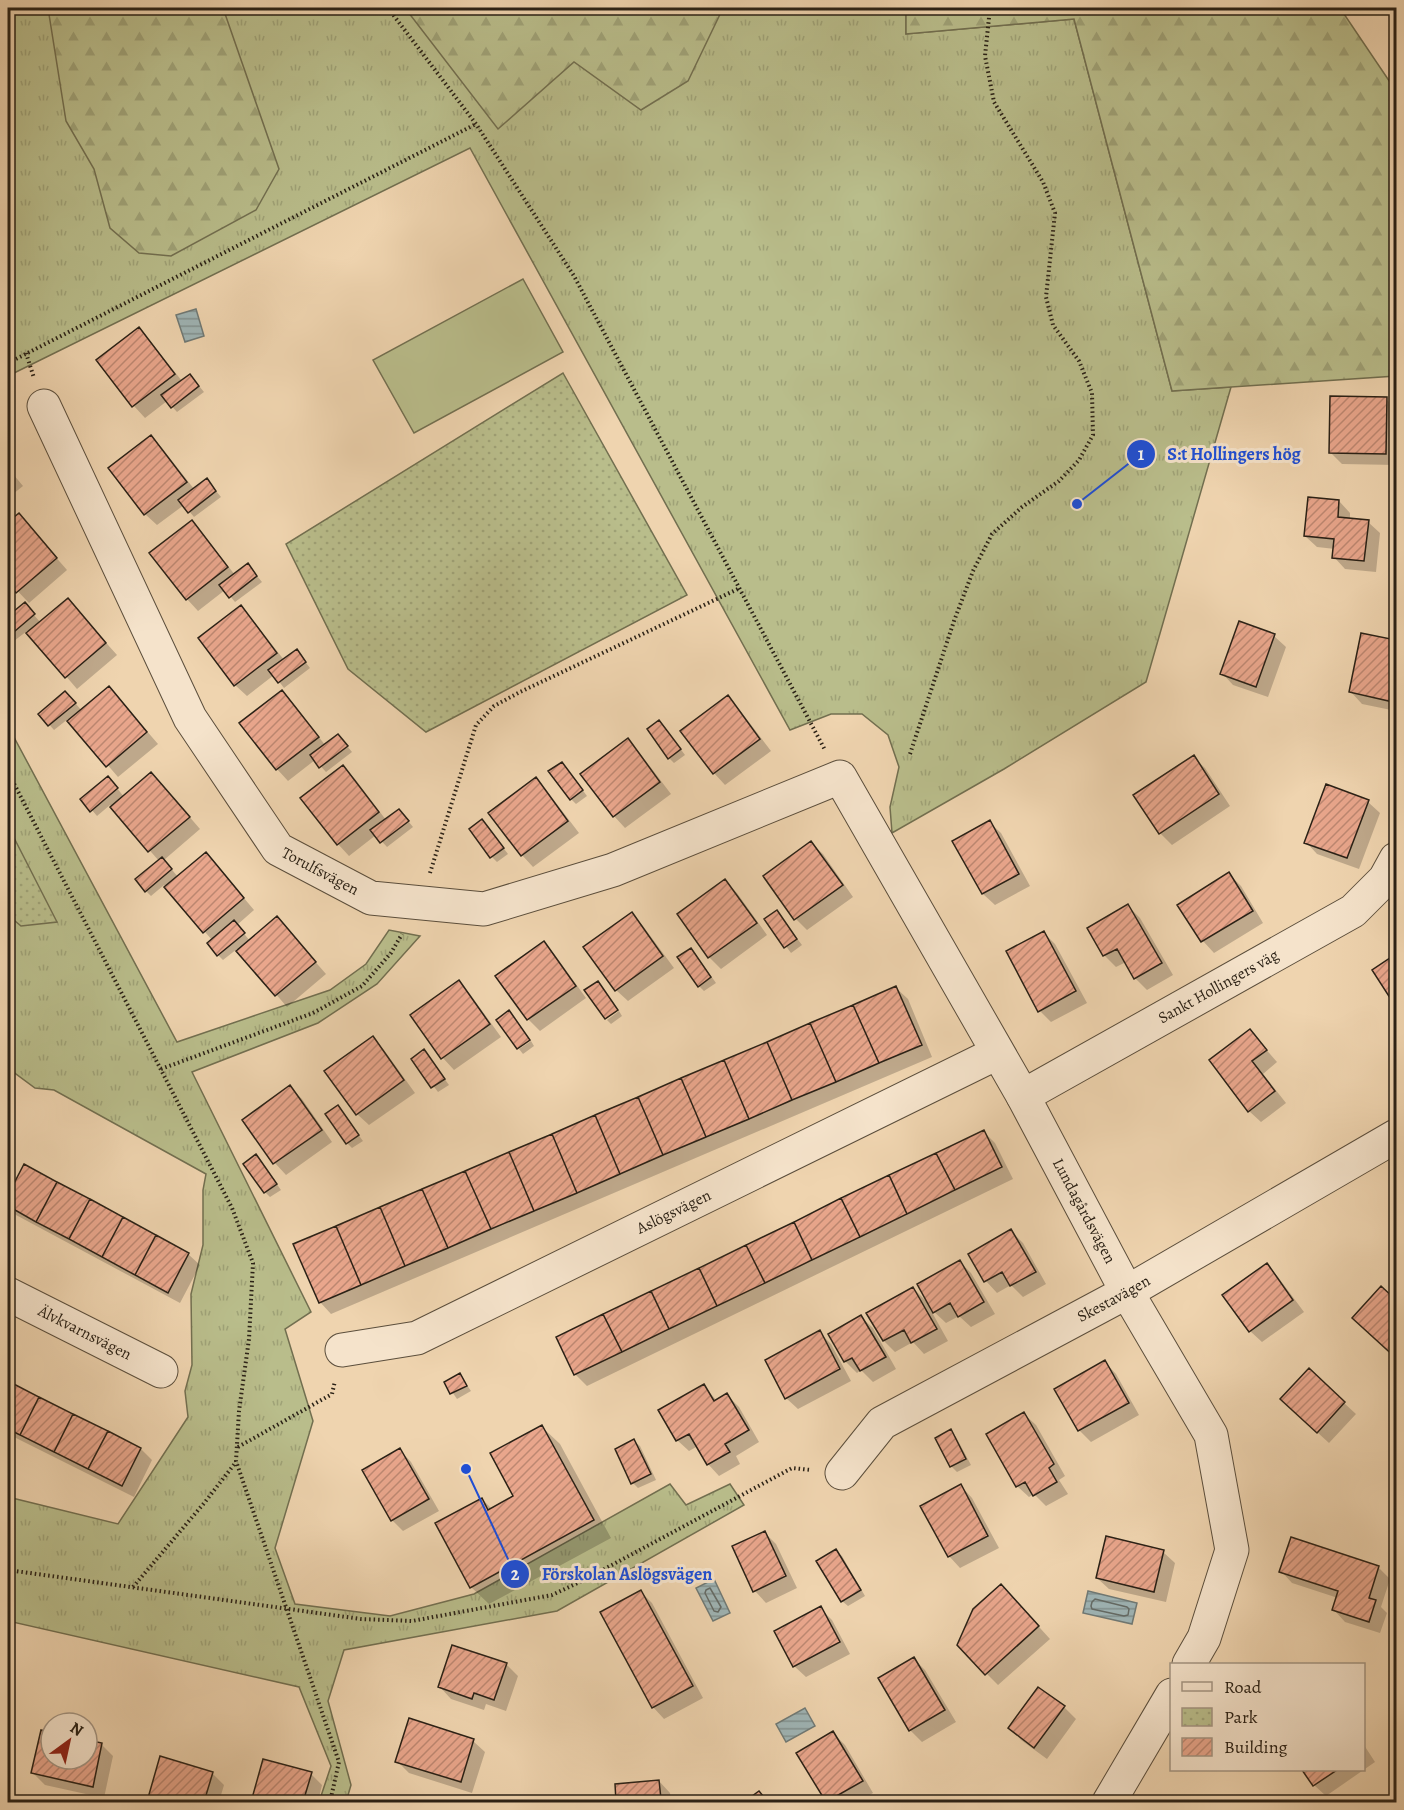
<svg xmlns="http://www.w3.org/2000/svg" width="1404" height="1810" viewBox="0 0 1404 1810" font-family="Alegreya,serif">
	<style>
		.grass { fill: url(#grass-tufts); stroke: #726f50; stroke-width: 1.5 }
		.forest { fill: url(#forest-firs); stroke: #726f50; stroke-width: 1.5 }
		.park { fill: url(#park-dots); stroke: #726f50; stroke-width: 1.5 }
		.pitch { fill: #b9bd8b; stroke: #726f50; stroke-width: 1.5 }
		.water { fill: url(#water-rules); stroke: #707a76; stroke-width: 1.5 }
		.shadow { fill: #0003 }
		.lines { fill: none; stroke-linecap: round; stroke-linejoin: round }
		.shore { stroke: #646b66; stroke-width: 1.5 }
		.building { fill: url(#building-hatch); stroke: #2a2116; stroke-width: 1.5 }
		.street-casing { stroke: #5b4e3c; stroke-width: 35 }
		.path { stroke: #2a2116; stroke-width: 4; stroke-dasharray: 1.5 3; stroke-linecap: butt }
		.street { stroke: #f5e3cb; stroke-width: 33 }
		.labels { text-anchor: middle; dominant-baseline: central; stroke-width: 6; stroke-linejoin: round; paint-order: stroke }
		.street-label { font-size: 16px; fill: #2a2116; stroke: #f5e3cb }
		.leader { fill: none; stroke: #1d4ed8; stroke-width: 2 }
		.callout-dot { fill: #1d4ed8; stroke: #f5e3cb; stroke-width: 2 }
		.mark-label { font-size: 18px; text-anchor: middle; font-weight: bold; fill: #fff }
		.callout-label { font-size: 18px; text-anchor: middle; font-weight: bold; fill: #1d4ed8; stroke: #f5e3cb; stroke-width: 6; stroke-linejoin: round; paint-order: stroke }
	</style>
	<defs>
		<pattern id="grass-tufts" width="24" height="20" patternUnits="userSpaceOnUse" patternTransform="scale(1.5)"><rect width="24" height="20" fill="#b9bd8b"/><path d="M3 7l-1-3M5 7V3M7 7l1-3M15 17l-1-3M17 17v-4M19 17l1-3" fill="none" stroke="#9fa277"/></pattern>
		<pattern id="forest-firs" width="22" height="20" patternUnits="userSpaceOnUse" patternTransform="scale(1.5)"><rect width="22" height="20" fill="#b9bd8b"/><path d="M5 1l3.5 6h-7zM16 11l3.5 6h-7z" fill="#9fa277"/></pattern>
		<pattern id="park-dots" width="8" height="8" patternUnits="userSpaceOnUse" patternTransform="scale(1.5)"><rect width="8" height="8" fill="#b9bd8b"/><path d="M2 2h.1M6 6h.1" fill="none" stroke="#9fa277" stroke-width="1.8" stroke-linecap="round"/></pattern>
		<pattern id="water-rules" width="6" height="5" patternUnits="userSpaceOnUse" patternTransform="scale(1.5)"><rect width="6" height="5" fill="#9fb5b6"/><path d="M0 2.5h6" fill="none" stroke="#829393"/></pattern>
		<pattern id="building-hatch" width="6" height="6" patternUnits="userSpaceOnUse" patternTransform="scale(1.5)"><rect width="6" height="6" fill="#e9a68c"/><path d="M-1 1l2-2M0 6l6-6M5 7l2-2" fill="none" stroke="#bd8771"/></pattern>
	</defs>
	<rect width="100%" height="100%" fill="#efd4af"/>
	<filter id="stains"><feTurbulence type="fractalNoise" baseFrequency=".00333" numOctaves="4"/><feColorMatrix values="0 0 0 0 .2 0 0 0 0 .09 0 0 0 0 .02 0 0 0 .5 -.17"/></filter>
	<radialGradient id="worn" r=".72"><stop offset=".6" stop-color="#630" stop-opacity="0"/><stop offset="1" stop-color="#630" stop-opacity=".3"/></radialGradient>
	<path class="grass" d="M8 8H906V34L1074 19 1172 391 1231 387 1146 682 1004 769 892 833 890 807 899 767 888 735 862 714H831L790 730 470 148 8 376Z
		M8 726 177 1042 330 990 366 964 389 930 420 936 377 984 318 1023 192 1072 311 1312 285 1329 313 1421 275 1548 295 1604 390 1616 474 1594 670 1484 686 1505 730 1484 744 1505 557 1611 344 1650 328 1701 351 1785 346 1802H319L331 1766 299 1687 8 1621V1497L118 1524 188 1417 185 1391 192 1365 191 1294 203 1245V1190L206 1174 54 1090 35 1088 8 1068Z"/>
	<path class="forest" d="M48 8H223L279 169 256 210 171 256 139 253 110 228 94 169 66 121Z
		M405 8H723L688 81 641 110 574 62 498 129Z
		M906 8H1340L1396 91V376L1172 391 1074 19 906 34Z"/>
	<path class="park" d="M563 373 687 595 426 732 348 669 286 544Z
		M8 826 57 922 21 926 8 915Z"/>
	<path class="pitch" d="M523 279 563 352 414 433 373 360Z"/>
	<path class="water" d="M196 309 204 336 185 342 176 315Z
		M714 1579 730 1613 713 1621 696 1588Z
		M1088 1591 1137 1603 1132 1624 1083 1613Z
		M805 1708 815 1726 786 1742 776 1724Z"/>
	<path class="shadow" d="M139 329 150 341 182 381H195L204 392 177 412 167 401 145 418 134 406 98 360Z
		M1386 399 1396 409V465L1342 464 1330 452Z
		M151 437 162 448 194 489 207 480 221 497 194 517 184 505 157 525 145 514Z
		M8 468 23 486 8 498Z
		M1339 501 1350 513V520L1368 522 1380 533 1376 572 1345 569 1334 557 1335 549 1317 547 1305 536Z
		M19 515 67 570 29 603 8 581V524Z
		M192 522 203 534 235 575 253 571 262 582 235 602 225 590 198 611 187 599Z
		M68 600 117 655 77 689 27 631 14 641 8 635V618L24 604 41 623Z
		M241 607 252 619 284 660 297 651 310 668 284 688 274 675 247 696 235 685Z
		M1362 634 1396 641V711L1362 704 1351 692Z
		M1274 636 1286 647 1268 697 1233 685 1222 673Z
		M282 692 294 704 325 745 343 741 352 752 326 772 315 760 288 781 277 769 241 723Z
		M728 697 739 709 771 751 725 785 714 773Z
		M71 698 82 711 120 700 158 744 118 777 68 719 54 730 40 714Z
		M665 728 685 755 674 763 669 758Z
		M628 740 639 752 671 794 625 828 614 816Z
		M1193 757 1205 768 1230 806 1172 845 1160 833 1135 796Z
		M343 767 355 779 386 820 404 816 413 827 387 847 376 835 349 856 338 844Z
		M567 769 587 796 576 804 571 799Z
		M536 779 547 791 579 833 533 867 522 855Z
		M113 783 124 797 162 785 200 829 164 860 178 877 217 866 254 910 237 925 250 941 277 918 326 974 287 1007 237 949 223 960 218 955 212 940 164 885 151 896 146 891 159 861 110 805 97 816 92 810Z
		M1368 802 1380 813 1359 869 1317 854 1306 842Z
		M989 822 1001 833 1030 886 995 905 983 894 954 841Z
		M487 827 508 854 497 862 492 857Z
		M811 843 823 854 853 897 807 930 796 919Z
		M1229 874 1241 886 1263 923 1214 953 1203 941 1180 905Z
		M725 881 737 893 767 935 721 969 709 957Z
		M1128 906 1140 918 1173 975 1147 990 1135 978 1126 962 1116 967 1105 956 1089 929Z
		M777 912 802 945 791 953 766 919Z
		M632 914 643 926 674 968 628 1001 616 990Z
		M1043 932 1055 944 1087 1003 1051 1022 1040 1011Z
		M544 943 555 955 586 998 540 1031 528 1019 497 977Z
		M696 955 716 983 704 991 699 986Z
		M1396 956V1004L1374 970Z
		M458 982 470 994 501 1037 454 1070 443 1058 412 1016Z
		M896 988 908 999 932 1057 331 1314 320 1302Z
		M619 1011 622 1016 611 1024 607 1020Z
		M1250 1031 1277 1062 1263 1074 1286 1103 1261 1122 1249 1111Z
		M373 1038 384 1050 415 1093 369 1125 357 1114Z
		M531 1041 534 1046 523 1054 519 1049Z
		M424 1051 449 1085 438 1092 413 1059Z
		M290 1087 302 1099 332 1142 286 1175 275 1163 244 1121Z
		M338 1107 363 1141 352 1148 347 1143Z
		M983 1131 995 1143 1013 1179 587 1386 575 1374 558 1338Z
		M261 1162 281 1190 270 1197 265 1192Z
		M25 1166 188 1254 200 1265 180 1303 16 1215 8 1206V1199Z
		M1011 1231 1023 1243 1046 1284 1023 1297 1011 1285 997 1293 986 1281 970 1255Z
		M960 1262 971 1273 995 1314 971 1327 959 1316 946 1323 929 1307 948 1341 924 1354 913 1342 895 1352 884 1341 913 1288 930 1305Z
		M1267 1265 1278 1277 1304 1312 1262 1342 1250 1331Z
		M1381 1288 1396 1302V1357L1365 1330Z
		M861 1317 873 1328 896 1369 873 1382 861 1370 857 1373 845 1361 830 1334Z
		M819 1332 831 1344 851 1381 798 1409 786 1398Z
		M1105 1362 1116 1374 1139 1415 1091 1442 1079 1430Z
		M460 1375 471 1391 457 1399 446 1383Z
		M8 1383 141 1449 152 1460 134 1497 8 1434Z
		M704 1386 717 1401 727 1395 739 1407 759 1442 736 1456 740 1464 719 1476 708 1464 698 1446 689 1451 677 1440Z
		M1344 1403 1356 1414 1329 1443 1294 1411Z
		M1024 1414 1036 1425 1065 1476 1059 1480 1068 1494 1046 1506 1034 1494 1029 1497 1017 1486Z
		M542 1427 560 1444 611 1538 489 1604 471 1587 482 1499 492 1509 515 1497Z
		M951 1431 956 1437 971 1465 957 1472 951 1466 937 1438Z
		M634 1441 640 1446 656 1480 638 1488 633 1483Z
		M400 1450 411 1462 439 1511 403 1531 392 1520Z
		M1396 1477V1495L1392 1491Z
		M961 1486 972 1498 999 1548 960 1568 949 1556Z
		M764 1532 776 1544 797 1588 766 1603 755 1591 734 1547Z
		M836 1551 842 1556 865 1596 848 1606 842 1601Z
		M1163 1552 1175 1563 1166 1602 1109 1589 1097 1578Z
		M1378 1567 1390 1579 1381 1607 1387 1613 1380 1633 1345 1622 1334 1610 1338 1598 1292 1583 1281 1571Z
		M641 1592 652 1603 703 1698 664 1719 653 1707Z
		M1012 1597 1050 1639 998 1685 958 1645Z
		M820 1608 832 1620 850 1654 806 1677 794 1666Z
		M914 1659 925 1670 956 1722 922 1742 910 1730 880 1678Z
		M506 1664 518 1676 506 1711 486 1704 484 1710 451 1699 440 1687Z
		M1039 1689 1064 1707 1076 1719 1047 1759 1021 1740 1010 1728Z
		M833 1733 845 1745 873 1793 857 1802H827Z
		M51 1734V1759H87V1742L102 1745 113 1756 104 1798 45 1785 33 1773Z
		M473 1741 485 1752 472 1793 409 1773 397 1761Z
		M1364 1745 1375 1762 1326 1796 1314 1785 1304 1770H1364Z
		M264 1761 311 1774 322 1785 318 1802H253Z
		M212 1773 224 1785 219 1802H155L150 1797Z
		M659 1781 670 1793 671 1800 674 1802H618L616 1785Z"/>
	<g class="lines">
		<path class="shore" d="M710 1588 721 1607 718 1612 714 1611 705 1593 706 1590Z
			M1095 1599 1127 1607 1129 1609 1128 1615 1124 1616 1092 1609 1091 1606 1092 1602Z"/>
	</g>
	<path class="building" d="M139 327 175 374 132 407 96 360Z
		M190 374 199 386 171 408 161 395Z
		M1330 396 1387 397 1386 454 1329 453Z
		M151 435 187 482 144 515 108 468Z
		M207 478 216 491 188 513 178 500Z
		M1308 497 1339 500 1338 517 1369 520 1364 561 1332 558 1334 539 1304 536Z
		M19 513 57 558 16 593 8 583V522Z
		M192 520 228 567 186 600 149 553Z
		M248 563 257 576 229 598 219 585Z
		M68 598 106 643 65 678 26 633Z
		M25 602 35 614 8 637V616Z
		M241 605 277 653 234 686 198 638Z
		M1239 621 1275 634 1256 687 1220 674Z
		M1361 633 1396 640V685L1393 702 1349 692Z
		M297 649 306 662 278 683 268 670Z
		M109 686 147 732 106 767 67 721Z
		M282 690 319 737 276 770 239 723Z
		M65 691 76 703 48 726 38 714Z
		M728 695 760 739 713 774 680 731Z
		M659 720 681 749 668 759 647 729Z
		M338 734 348 746 319 768 310 755Z
		M628 738 660 782 613 817 580 774Z
		M1194 755 1219 794 1159 834 1133 795Z
		M562 762 583 790 570 800 548 771Z
		M343 765 379 812 337 845 300 798Z
		M151 772 190 817 148 852 110 807Z
		M108 776 118 788 90 812 80 799Z
		M536 777 568 821 521 856 488 813Z
		M1326 784 1369 800 1347 858 1304 843Z
		M399 809 409 821 380 843 370 830Z
		M482 819 504 848 490 858 469 829Z
		M990 820 1019 874 982 894 952 841Z
		M811 841 843 885 794 920 763 876Z
		M206 852 244 898 203 933 164 887Z
		M162 857 172 869 145 892 135 879Z
		M1229 872 1253 911 1201 942 1177 905Z
		M725 879 757 923 708 958 677 914Z
		M1128 904 1162 963 1134 979 1117 949 1103 956 1087 928Z
		M777 910 797 939 784 948 764 919Z
		M632 912 663 956 615 991 583 947Z
		M277 916 316 962 275 996 236 951Z
		M234 920 245 933 217 956 207 943Z
		M1044 931 1076 991 1038 1012 1006 951Z
		M544 941 576 986 527 1020 495 976Z
		M691 948 711 977 698 987 677 957Z
		M1396 954V998L1392 1001 1372 970Z
		M459 980 490 1024 441 1059 410 1015Z
		M598 981 618 1010 605 1019 584 990Z
		M896 986 922 1045 879 1063 853 1005Z
		M853 1005 879 1063 836 1082 810 1023Z
		M509 1010 530 1040 517 1049 496 1020Z
		M810 1023 836 1082 792 1100 767 1042Z
		M1250 1029 1267 1050 1252 1061 1275 1091 1248 1112 1209 1060Z
		M373 1036 404 1080 356 1115 324 1071Z
		M767 1042 792 1100 749 1119 724 1060Z
		M424 1049 445 1079 431 1088 411 1059Z
		M724 1060 749 1119 706 1137 681 1078Z
		M681 1078 706 1137 663 1155 638 1097Z
		M290 1085 322 1130 273 1164 242 1120Z
		M638 1097 663 1155 620 1174 595 1115Z
		M338 1105 359 1135 346 1144 325 1114Z
		M595 1115 620 1174 577 1193 552 1134Z
		M984 1130 1002 1167 955 1190 936 1153Z
		M552 1134 577 1193 534 1211 509 1152Z
		M509 1152 534 1211 491 1229 465 1171Z
		M936 1153 955 1190 907 1214 889 1175Z
		M256 1154 277 1184 264 1193 243 1164Z
		M24 1164 57 1182 36 1222 8 1206V1195Z
		M465 1171 491 1229 448 1248 422 1189Z
		M889 1175 907 1214 860 1237 841 1198Z
		M57 1182 90 1199 69 1239 36 1222Z
		M422 1189 448 1248 405 1266 380 1207Z
		M841 1198 860 1237 812 1260 794 1222Z
		M90 1199 123 1217 102 1257 69 1239Z
		M380 1207 405 1266 361 1285 336 1226Z
		M123 1217 156 1235 135 1275 102 1257Z
		M794 1222 812 1260 765 1283 746 1245Z
		M336 1226 361 1285 319 1303 293 1244Z
		M1011 1229 1036 1272 1010 1286 1002 1272 984 1282 968 1254Z
		M156 1235 189 1253 168 1293 135 1275Z
		M746 1245 765 1283 717 1306 699 1268Z
		M960 1260 984 1302 958 1317 950 1303 933 1313 917 1284Z
		M1267 1263 1293 1300 1249 1332 1222 1295Z
		M699 1268 717 1306 669 1329 651 1291Z
		M1381 1286 1396 1300V1358L1352 1318Z
		M913 1287 937 1329 911 1343 904 1330 883 1341 866 1313Z
		M651 1291 669 1329 622 1352 603 1314Z
		M603 1314 622 1352 574 1375 556 1337Z
		M861 1315 886 1357 860 1371 852 1358 844 1362 828 1334Z
		M820 1330 840 1369 785 1399 765 1360Z
		M1105 1360 1129 1403 1078 1431 1054 1389Z
		M1309 1368 1345 1402 1317 1433 1280 1399Z
		M460 1373 467 1386 450 1394 444 1382Z
		M8 1381 39 1397 20 1435 8 1429Z
		M704 1384 714 1401 727 1393 749 1430 725 1444 730 1452 707 1465 689 1434 676 1441 658 1410Z
		M39 1397 73 1414 54 1452 20 1435Z
		M1024 1412 1054 1464 1049 1468 1057 1482 1033 1496 1025 1482 1016 1487 986 1434Z
		M73 1414 108 1431 88 1469 54 1452Z
		M542 1425 594 1520 470 1588 435 1523 482 1498 488 1510 513 1496 490 1453Z
		M951 1429 966 1459 950 1467 935 1438Z
		M108 1431 141 1448 122 1486 88 1469Z
		M634 1439 651 1474 631 1484 615 1449Z
		M400 1448 429 1499 391 1521 362 1470Z
		M961 1484 988 1536 948 1557 920 1506Z
		M765 1531 786 1576 753 1592 732 1546Z
		M1106 1536 1164 1550 1154 1592 1096 1578Z
		M1291 1537 1379 1566 1369 1598 1376 1600 1369 1622 1332 1610 1338 1591 1279 1572Z
		M836 1549 861 1590 841 1602 816 1561Z
		M1001 1584 1039 1626 985 1675 957 1645 973 1609Z
		M641 1590 693 1686 652 1708 600 1612Z
		M821 1606 840 1642 793 1667 774 1631Z
		M452 1645 507 1663 494 1700 474 1693 472 1699 438 1687Z
		M914 1657 945 1710 909 1731 878 1678Z
		M1038 1687 1065 1706 1034 1748 1008 1728Z
		M409 1718 474 1739 461 1782 395 1762Z
		M41 1730 51 1732V1759H87V1740L102 1743 93 1787 31 1773Z
		M833 1731 863 1781 826 1802 796 1753Z
		M160 1756 213 1772 204 1802H165L148 1798Z
		M263 1759 312 1772 303 1802H251Z
		M1302 1770H1337L1313 1786Z
		M659 1780 661 1799 671 1798V1802H616L615 1784Z
		M759 1791 768 1802H744Z"/>
	<g class="lines">
		<defs>
			<g id="street">
				<path id="s1" d="M44 406 190 718 278 849 371 898 484 909 613 870 840 777 1023 1096 1127 1292 1211 1435 1232 1550 1204 1638 1189 1664"/>
				<path id="s2" d="M1023 1096 1353 911 1385 879 1396 859"/>
				<path id="s3" d="M8 1294 161 1371"/>
				<path id="s4" d="M342 1350 417 1338 997 1053"/>
				<path id="s5" d="M842 1473 882 1423 1127 1292 1396 1136"/>
				<path d="M1109 1802 1172 1695"/>
			</g>
		</defs>
		<use href="#street" class="street-casing"/>
		<path class="path" d="M388 8 476 124 574 276 825 750
			M26 353 34 378
			M8 363 476 124
			M910 754 954 621 973 571 992 534 1022 507 1059 481 1079 460 1093 435 1092 393 1079 361 1053 325 1046 297 1055 213 1043 182 994 102 985 56 990 8
			M8 772 232 1208 253 1263 249 1339 239 1411 236 1461 339 1762 330 1802
			M430 873 476 725 494 706 520 692 740 588
			M161 1069 313 1013 362 986 391 953 402 934
			M238 1447 332 1394 335 1381
			M8 1570 361 1619 412 1621 552 1595 584 1580 792 1468 811 1470
			M133 1587 205 1502 236 1462"/>
		<use href="#street" class="street"/>
	</g>
	<g class="labels">
		<g class="street-label">
			<text stroke="none"><textPath href="#s1" startOffset="550">Torulfsvägen</textPath></text>
			<text stroke="none"><textPath href="#s2" startOffset="224">Sankt Hollingers väg</textPath></text>
			<text stroke="none"><textPath href="#s1" startOffset="1599">Lundagårdsvägen</textPath></text>
			<text stroke="none"><textPath href="#s4" startOffset="362">Aslögsvägen</textPath></text>
			<text stroke="none"><textPath href="#s5" startOffset="327">Skestavägen</textPath></text>
			<text stroke="none"><textPath href="#s3" startOffset="86">Älvkvarnsvägen</textPath></text>
		</g>
	</g>
	<path class="leader" d="M1077 504L1141 454M466 1469L515 1574"/>
	<g class="callout-dot">
		<circle cx="1077" cy="504" r="6"/>
		<circle cx="466" cy="1469" r="6"/>
		<circle cx="1141" cy="454" r="15"/>
		<circle cx="515" cy="1574" r="15"/>
	</g>
	<g class="mark-label">
		<text x="1141" y="460">1</text>
		<text x="515" y="1580">2</text>
	</g>
	<g class="callout-label">
		<text x="1234" y="460">S:t Hollingers hög</text>
		<text x="627" y="1580">Förskolan Aslögsvägen</text>
	</g>
	<rect width="1404" height="1810" fill="none" stroke="#efd4af" stroke-width="30"/>
	<rect x="9" y="9" width="1386" height="1792" fill="none" stroke="#2a2116" stroke-width="3"/>
	<rect x="15" y="15" width="1374" height="1780" fill="none" stroke="#2a2116" stroke-width="1.5"/>
	<rect x="1170" y="1663" width="195" height="108" fill="#f5e3cb" stroke="#a49583" stroke-width="1.5"/>
	<rect x="1182" y="1682" width="30" height="9" fill="#f5e3cb" stroke="#a49583" stroke-width="1.5"/>
	<text x="1224" y="1693" font-size="18" fill="#2a2116">Road</text>
	<rect x="1182" y="1708" width="30" height="18" fill="url(#park-dots)" stroke="#a49583" stroke-width="1.5"/>
	<text x="1224" y="1723" font-size="18" fill="#2a2116">Park</text>
	<rect x="1182" y="1738" width="30" height="18" fill="url(#building-hatch)" stroke="#a49583" stroke-width="1.5"/>
	<text x="1224" y="1753" font-size="18" fill="#2a2116">Building</text>
	<g transform="translate(69 1741) rotate(33)"><circle r="28" fill="#f5e3cb" stroke="#a49583" stroke-width="1.5"/>
	<path d="M0-4.5L10 22L0 15L-10 22Z" fill="#8f2418"/>
	<text y="-9" font-size="16" font-weight="bold" text-anchor="middle" fill="#2a2116">N</text>
	</g>
	<rect width="100%" height="100%" filter="url(#stains)"/>
	<rect width="100%" height="100%" fill="url(#worn)"/>
</svg>
